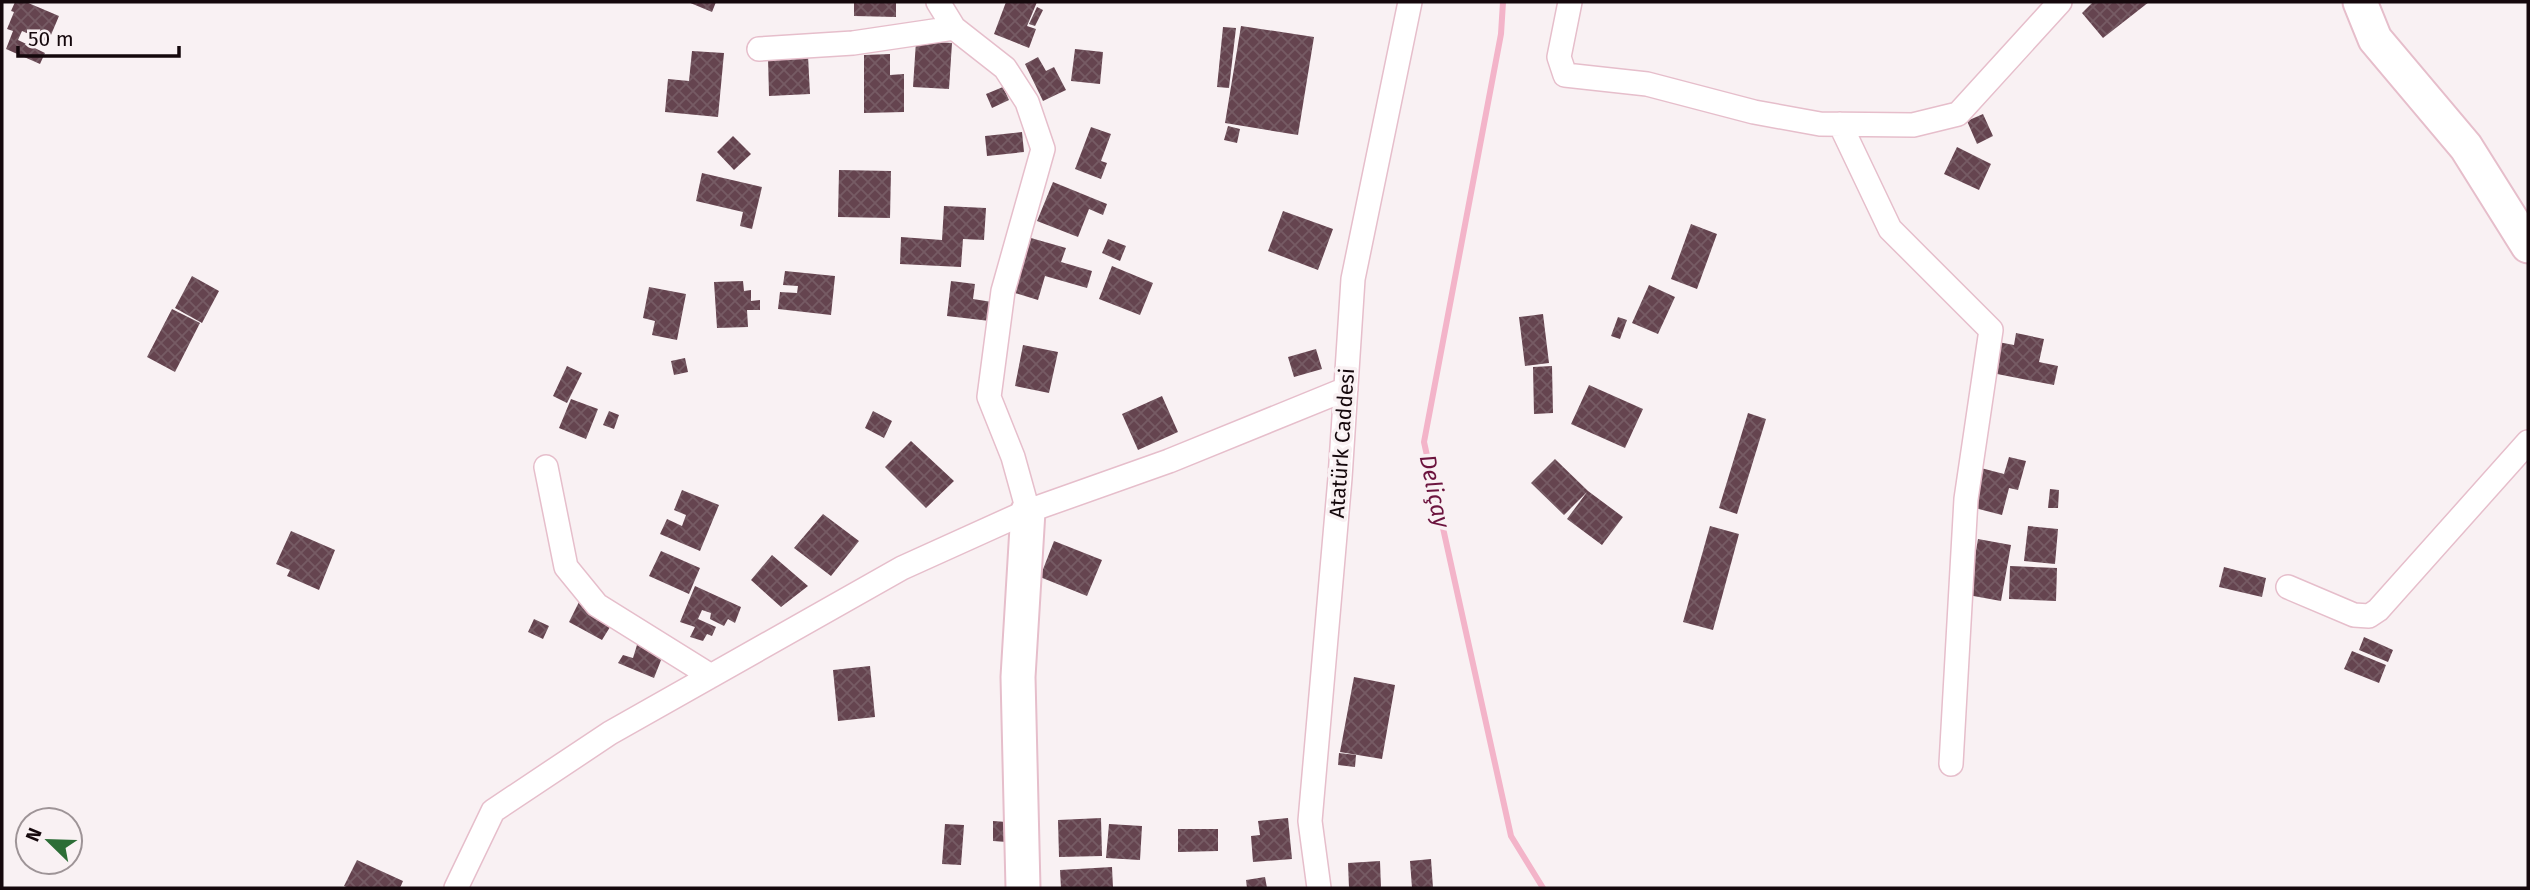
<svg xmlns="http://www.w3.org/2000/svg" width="2530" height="890" viewBox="0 0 2530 890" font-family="'Fira Sans',sans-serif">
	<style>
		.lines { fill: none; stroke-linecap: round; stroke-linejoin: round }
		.stream { stroke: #f3b4c9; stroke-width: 6 }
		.building { fill: url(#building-cross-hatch) }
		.street-casing { stroke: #e6becb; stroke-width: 26 }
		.secondary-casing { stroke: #e6becb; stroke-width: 37 }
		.street { stroke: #fff; stroke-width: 23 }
		.secondary { stroke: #fff; stroke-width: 33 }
		.labels { text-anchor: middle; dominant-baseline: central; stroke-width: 7; stroke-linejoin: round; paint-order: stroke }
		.street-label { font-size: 21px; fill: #15080c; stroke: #f9f1f3 }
		.water-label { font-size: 23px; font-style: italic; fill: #6c143e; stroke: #f9f1f3 }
	</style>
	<defs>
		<pattern id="building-cross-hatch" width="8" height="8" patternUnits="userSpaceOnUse" patternTransform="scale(1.75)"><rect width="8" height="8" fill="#65444f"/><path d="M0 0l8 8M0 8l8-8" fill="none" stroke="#765b64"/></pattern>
	</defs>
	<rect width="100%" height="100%" fill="#f9f1f3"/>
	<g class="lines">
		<path class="stream" d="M1503 2 1501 34 1424 442 1511 836 1543 888"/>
	</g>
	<path class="building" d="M15 2H26L59 16 48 42 22 31 18 40 45 53 40 64 6 49 13 31 7 29 14 12 11 11Z
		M688 2H716L712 12Z
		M854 2H896V17L854 16Z
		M1006 2H1037L1027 26 1036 29 1029 48 994 34Z
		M2093 2H2149L2103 38 2082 13Z
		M1037 7 1043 10 1035 26 1029 24Z
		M1241 26 1314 37 1298 135 1225 123Z
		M1223 27 1236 28 1229 88 1217 87Z
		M916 41 952 43 949 89 913 87Z
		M1075 49 1103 52 1100 84 1071 81Z
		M692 51 724 53 718 117 665 112 668 79 689 81Z
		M890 54V75L904 74V112L864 113V55Z
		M808 56 810 94 769 96 768 58Z
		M1038 57 1046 71 1054 67 1066 90 1043 101 1025 64Z
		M1003 87 1009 100 992 108 986 94Z
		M1983 114 1993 136 1977 144 1967 121Z
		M1228 126 1240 129 1237 143 1224 140Z
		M1091 127 1111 134 1101 161 1107 163 1101 179 1075 169Z
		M1022 132 1024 152 987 156 985 136Z
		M733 136 751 154 734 170 717 152Z
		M1957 147 1991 164 1979 190 1944 174Z
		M839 170 891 171 890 218 838 217Z
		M702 173 762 187 752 229 740 226 743 212 696 201Z
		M1053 182 1107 204 1103 215 1089 209 1078 237 1037 221Z
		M944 206 986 208 984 240 963 239 961 267 900 264 901 237 942 240Z
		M1283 211 1333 229 1318 270 1268 251Z
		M1691 224 1717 234 1697 289 1671 279Z
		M1031 238 1066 248 1061 262 1092 271 1087 288 1045 276 1038 300 1015 293Z
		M1108 239 1126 246 1120 261 1102 253Z
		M1112 266 1153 283 1140 315 1099 299Z
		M785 271 835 276 831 315 778 309 780 292 797 293 798 286 783 285Z
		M192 276 219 291 202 323 175 308Z
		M743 281 744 291 751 290V301L760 300V310H747L748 327 717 328 714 282Z
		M951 281 975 284 973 299 992 302 990 321 947 316Z
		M1649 285 1675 297 1658 334 1632 323Z
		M649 287 686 294 677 340 652 335 655 321 643 318Z
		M172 309 200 323 175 372 147 357Z
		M1543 314 1549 363 1525 366 1519 317Z
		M1618 317 1627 320 1620 339 1611 336Z
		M2016 333 2044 339 2039 362 2058 366 2054 385 1992 373 1998 342 2014 345Z
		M1023 345 1058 352 1049 393 1015 386Z
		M1316 349 1322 369 1294 377 1288 357Z
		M685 358 688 372 674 375 671 361Z
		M567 366 582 373 567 403 553 396Z
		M1552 366 1553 413 1534 414 1533 367Z
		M1589 385 1643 409 1625 448 1571 424Z
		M1162 396 1178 432 1138 450 1122 414Z
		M571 399 598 409 586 439 559 428Z
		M609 411 619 415 614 429 603 425Z
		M873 411 892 421 884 438 865 428Z
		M1748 413 1766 419 1737 514 1719 508Z
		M911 441 954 481 926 508 885 467Z
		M2009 457 2026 461 2018 490 2009 488 2002 515 1971 507 1981 468 2004 474Z
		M1555 459 1588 491 1623 517 1602 545 1567 519 1587 492 1564 515 1531 483Z
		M2050 489 2059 490 2058 508H2048Z
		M682 490 719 505 700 551 660 534 667 519 682 526 686 515 674 510Z
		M823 514 859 541 831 576 794 548Z
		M1710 526 1739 534 1713 630 1683 622Z
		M2028 526 2058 529 2055 564 2024 561Z
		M291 531 335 550 319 590 287 576 290 570 276 564Z
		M1978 539 2011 545 2001 601 1968 595Z
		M1054 541 1102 560 1087 596 1040 577Z
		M661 551 700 568 689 594 649 576Z
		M772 555 808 586 781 607 751 580Z
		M2010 566 2057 568 2056 601 2009 599Z
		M2224 567 2266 578 2262 597 2219 587Z
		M695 586 741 607 735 623 728 619 724 626 710 619 711 613 702 610 698 619 716 627 712 636 707 634 703 641 690 637 695 627 680 622Z
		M580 600 615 619 602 640 569 622Z
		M534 619 549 626 543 639 528 632Z
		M640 635 665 650 654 678 618 663 623 655 633 658Z
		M2364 637 2393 650 2388 662 2359 650Z
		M2352 651 2386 665 2379 683 2344 669Z
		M870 666 875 717 838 721 833 670Z
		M1354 677 1395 685 1382 759 1340 752Z
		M1339 753 1356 755 1355 767 1338 765Z
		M1101 818 1102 856 1059 857 1058 820Z
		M1288 818 1292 859 1253 862 1251 836 1260 835 1258 821Z
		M993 821 1007 822V842L993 841Z
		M945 824 964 825 961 865 942 864Z
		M1109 824 1142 826 1140 860 1106 858Z
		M1178 829H1218V851L1178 852Z
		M1431 859 1433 888H1412L1410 861Z
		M357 860 403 881 400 888H348L344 886Z
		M1380 861 1381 888H1349L1348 863Z
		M1112 867 1113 888H1061L1060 870Z
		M1265 877 1267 888H1247L1246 880Z"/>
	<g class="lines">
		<defs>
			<path id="street" d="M938 2 954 28 1005 68 1027 102 1043 149 1003 291 989 397 1013 457 1028 511
				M1570 2 1559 57 1565 75 1647 84 1754 112 1820 124 1913 125 1958 114 2060 2
				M759 49 853 43 954 28
				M1840 124 1890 229 1991 330 1966 499 1951 764
				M546 467 566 567 597 605 711 676
				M2288 587 2354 615 2369 616 2378 610 2528 442
				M456 888 493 811 610 733 902 568 1028 511 1169 461 1346 389
				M1319 888 1310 821 1340 478 1353 279 1410 2"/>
			<path id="secondary" d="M2360 2 2375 39 2466 147 2528 246
				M1023 888 1018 677 1028 511"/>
		</defs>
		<use href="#street" class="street-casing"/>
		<use href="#secondary" class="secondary-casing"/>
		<use href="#street" class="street"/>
		<use href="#secondary" class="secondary"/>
	</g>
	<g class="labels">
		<g class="street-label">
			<text transform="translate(1342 443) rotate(-86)">Atatürk Caddesi</text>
		</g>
		<g class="water-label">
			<text transform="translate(1435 491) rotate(78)">Deliçay</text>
		</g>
	</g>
	<rect width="2530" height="890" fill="none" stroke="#15080c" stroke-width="7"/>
	<g transform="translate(49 841) rotate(293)"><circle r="33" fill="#f9f1f3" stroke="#9e9497" stroke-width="2"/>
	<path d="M0-5L12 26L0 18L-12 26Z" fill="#2c6d36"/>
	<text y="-10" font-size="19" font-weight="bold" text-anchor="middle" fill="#15080c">N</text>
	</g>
	<path d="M18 46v10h161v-10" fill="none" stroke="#15080c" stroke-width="3.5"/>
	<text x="28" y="46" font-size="21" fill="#15080c" stroke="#f9f1f3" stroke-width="5" paint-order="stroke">50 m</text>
</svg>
